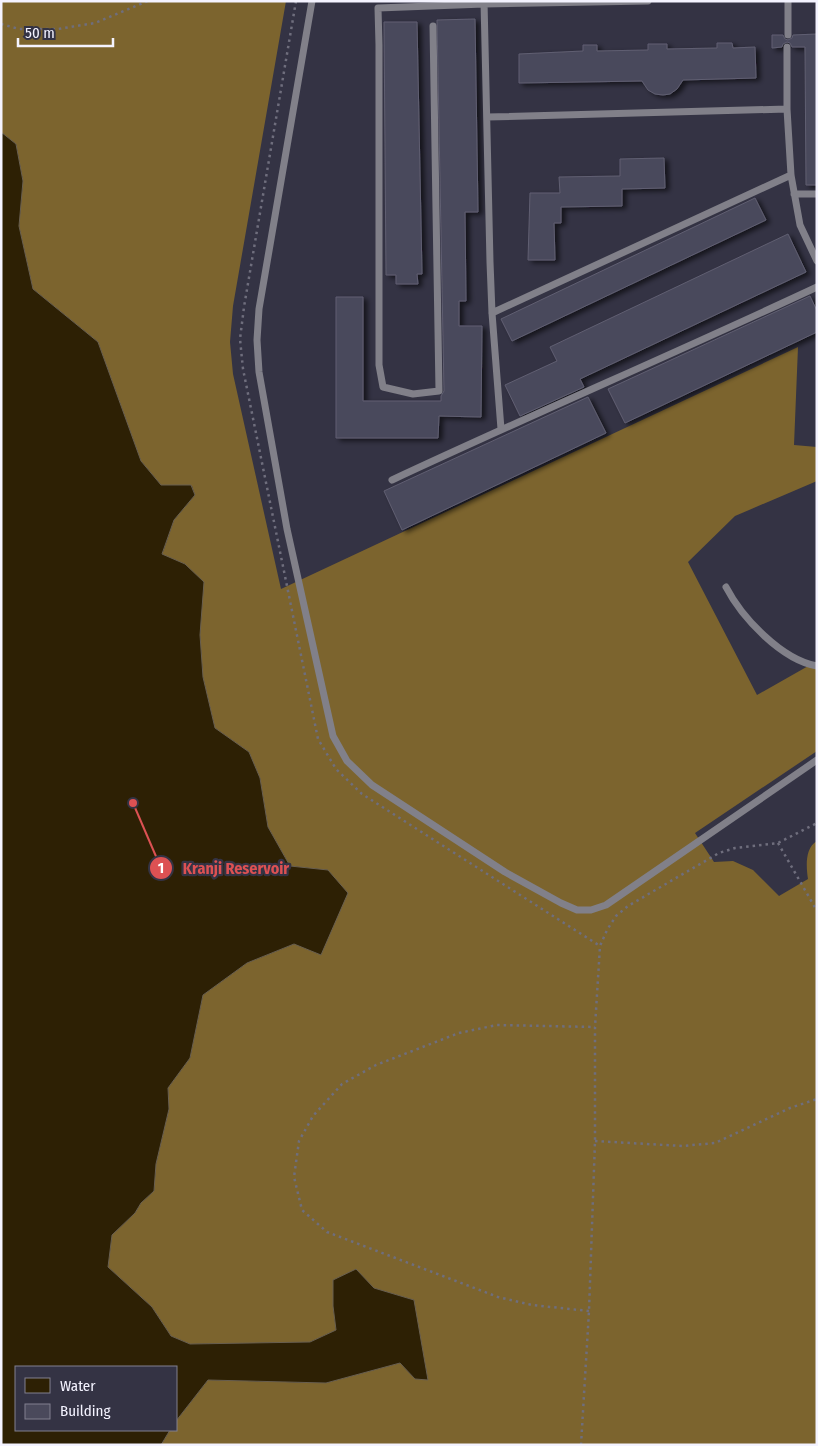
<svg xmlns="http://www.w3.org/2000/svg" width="818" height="1446" viewBox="0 0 818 1446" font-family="'Fira Sans Condensed',sans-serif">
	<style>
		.forest { fill: #7c642e }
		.water { fill: #2d2004; stroke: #695f4f }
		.building { fill: #4a495b; stroke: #605f72; filter: url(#shadow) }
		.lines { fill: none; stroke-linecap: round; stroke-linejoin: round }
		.path { stroke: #6f6e7d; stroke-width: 2.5; stroke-dasharray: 2.5 4; stroke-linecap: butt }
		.service { stroke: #818089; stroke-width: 7 }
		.leader { fill: none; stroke: #dc5153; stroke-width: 2 }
		.callout-dot { fill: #dc5153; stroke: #343344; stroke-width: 2 }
		.mark-label { font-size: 15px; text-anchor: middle; font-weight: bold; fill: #fff }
		.callout-label { font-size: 16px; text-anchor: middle; font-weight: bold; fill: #dc5153; stroke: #343344; stroke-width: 4.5; stroke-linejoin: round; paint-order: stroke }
	</style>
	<defs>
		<filter id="shadow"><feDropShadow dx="4" dy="2.5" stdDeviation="2.5" flood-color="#0009"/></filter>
	</defs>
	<rect width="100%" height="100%" fill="#343344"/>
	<path class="forest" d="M1 1H286L233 306 230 342 233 374 281 589 798 347 794 445 817 447V481L735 516 688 562 757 695 817 661V751L695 833 714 862 733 861 753 870 779 896 808 879C806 866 805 848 817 841V1445H161L170 1430H176V1421L208 1380 326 1383 400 1363 415 1379 414 1300 373 1288 356 1269 333 1306 336 1330 310 1342 190 1344 171 1336 152 1307 108 1267 112 1235 135 1213 141 1203 154 1191 156 1164 169 1109 168 1088 190 1058 203 995 247 963 294 944 328 870 290 866 268 827 260 778 249 752 215 728 203 677 200 635 185 564 162 555 174 520 195 495 192 486 161 485 141 461 98 342 33 289 19 226 23 181 16 144 1 132Z"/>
	<path class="water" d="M1 132 16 144 23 181 19 226 33 289 98 342 141 461 161 485H191L195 495 174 520 162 554 185 564 204 582 200 635 203 677 215 728 249 752 260 778 268 827 290 866 328 870 348 893 321 955 294 944 247 963 203 995 190 1058 168 1088 169 1109 156 1164 154 1191 141 1203 135 1213 112 1235 108 1267 152 1307 171 1336 190 1344 310 1342 336 1330 333 1306V1280L356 1269 374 1288 414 1300 428 1380 415 1379 400 1363 326 1383 208 1380 176 1421V1367H16V1430H170L161 1445H1Z"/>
	<path class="building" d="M475 19 478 212H465L466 301H459V326H482L481 417 439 416 438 438H336V297H363V401H441V396L444 391 437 20Z
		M384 22H417L422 274H417L418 284H396V275H386Z
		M817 34V185H806L805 47H792L790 43 787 42 783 44 782 47 772 48V35H783L785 39 788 40 792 38 793 35Z
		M717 43H732L733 48 755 47 756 78 683 80 677 89 670 94 663 95 655 94 648 90 642 81 519 83V54L583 51V45H597V51L648 50V44H667V49L717 48Z
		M664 158 665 188 622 189V206L561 207V223H554L555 260H528L530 193H560L559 177 620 176V159Z
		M755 198 766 220 512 341 501 319Z
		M788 234 806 272 580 379 584 387 520 416 505 385 557 361 550 347Z
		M810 296 817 311V332L625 423 608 389Z
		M588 397 606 433 402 530 384 491Z"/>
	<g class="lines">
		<path class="path" d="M296 1 244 307 240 339 243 369 318 739 336 769 362 794 600 946
			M1 24 19 29H58L95 23 148 1
			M778 843 817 911
			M595 1141 682 1146 715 1143 790 1108 817 1099
			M589 1311 532 1305 498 1297 327 1232 302 1210 294 1177 299 1141 313 1116 342 1084 376 1065 459 1033 497 1025 595 1027
			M581 1445 589 1311 595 1141V1027L600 946 607 930 616 916 628 906 719 853 735 848 778 843 817 823"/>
		<path class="service" d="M312 1 259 309 257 340 259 372 287 529 333 736 347 761 372 785 505 872 561 903 577 910H591L606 905 817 760
			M484 1 490 262 492 313 501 429
			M433 26 439 391 413 394 383 387 379 365V45L378 8 484 4 648 1
			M788 35V1
			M787 47V109L791 175 800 225 817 261
			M487 117 787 109
			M794 194H817
			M492 313 791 175
			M392 480C533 414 676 353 817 287
			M726 587C742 618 782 660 817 666"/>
	</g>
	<path class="leader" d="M133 803L161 868"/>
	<g class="callout-dot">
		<circle cx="133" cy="803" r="5"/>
		<circle cx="161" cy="868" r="12"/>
	</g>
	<g class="mark-label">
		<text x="161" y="873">1</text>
	</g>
	<g class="callout-label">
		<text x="236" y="874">Kranji Reservoir</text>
	</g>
	<rect width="818" height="1446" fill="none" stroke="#f4f3ff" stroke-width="5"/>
	<rect x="15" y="1366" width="162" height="65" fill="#343344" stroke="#81808f"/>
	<rect x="25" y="1378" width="25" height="15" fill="#2d2004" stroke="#81808f"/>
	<text x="60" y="1391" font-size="15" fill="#f4f3ff">Water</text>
	<rect x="25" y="1404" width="25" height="15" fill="#4a495b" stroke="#81808f"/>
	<text x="60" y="1416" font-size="15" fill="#f4f3ff">Building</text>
	<path d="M18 38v8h95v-8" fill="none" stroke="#f4f3ff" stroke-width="2.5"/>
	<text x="25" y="38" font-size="15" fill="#f4f3ff" stroke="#343344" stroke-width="4" paint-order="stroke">50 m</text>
</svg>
